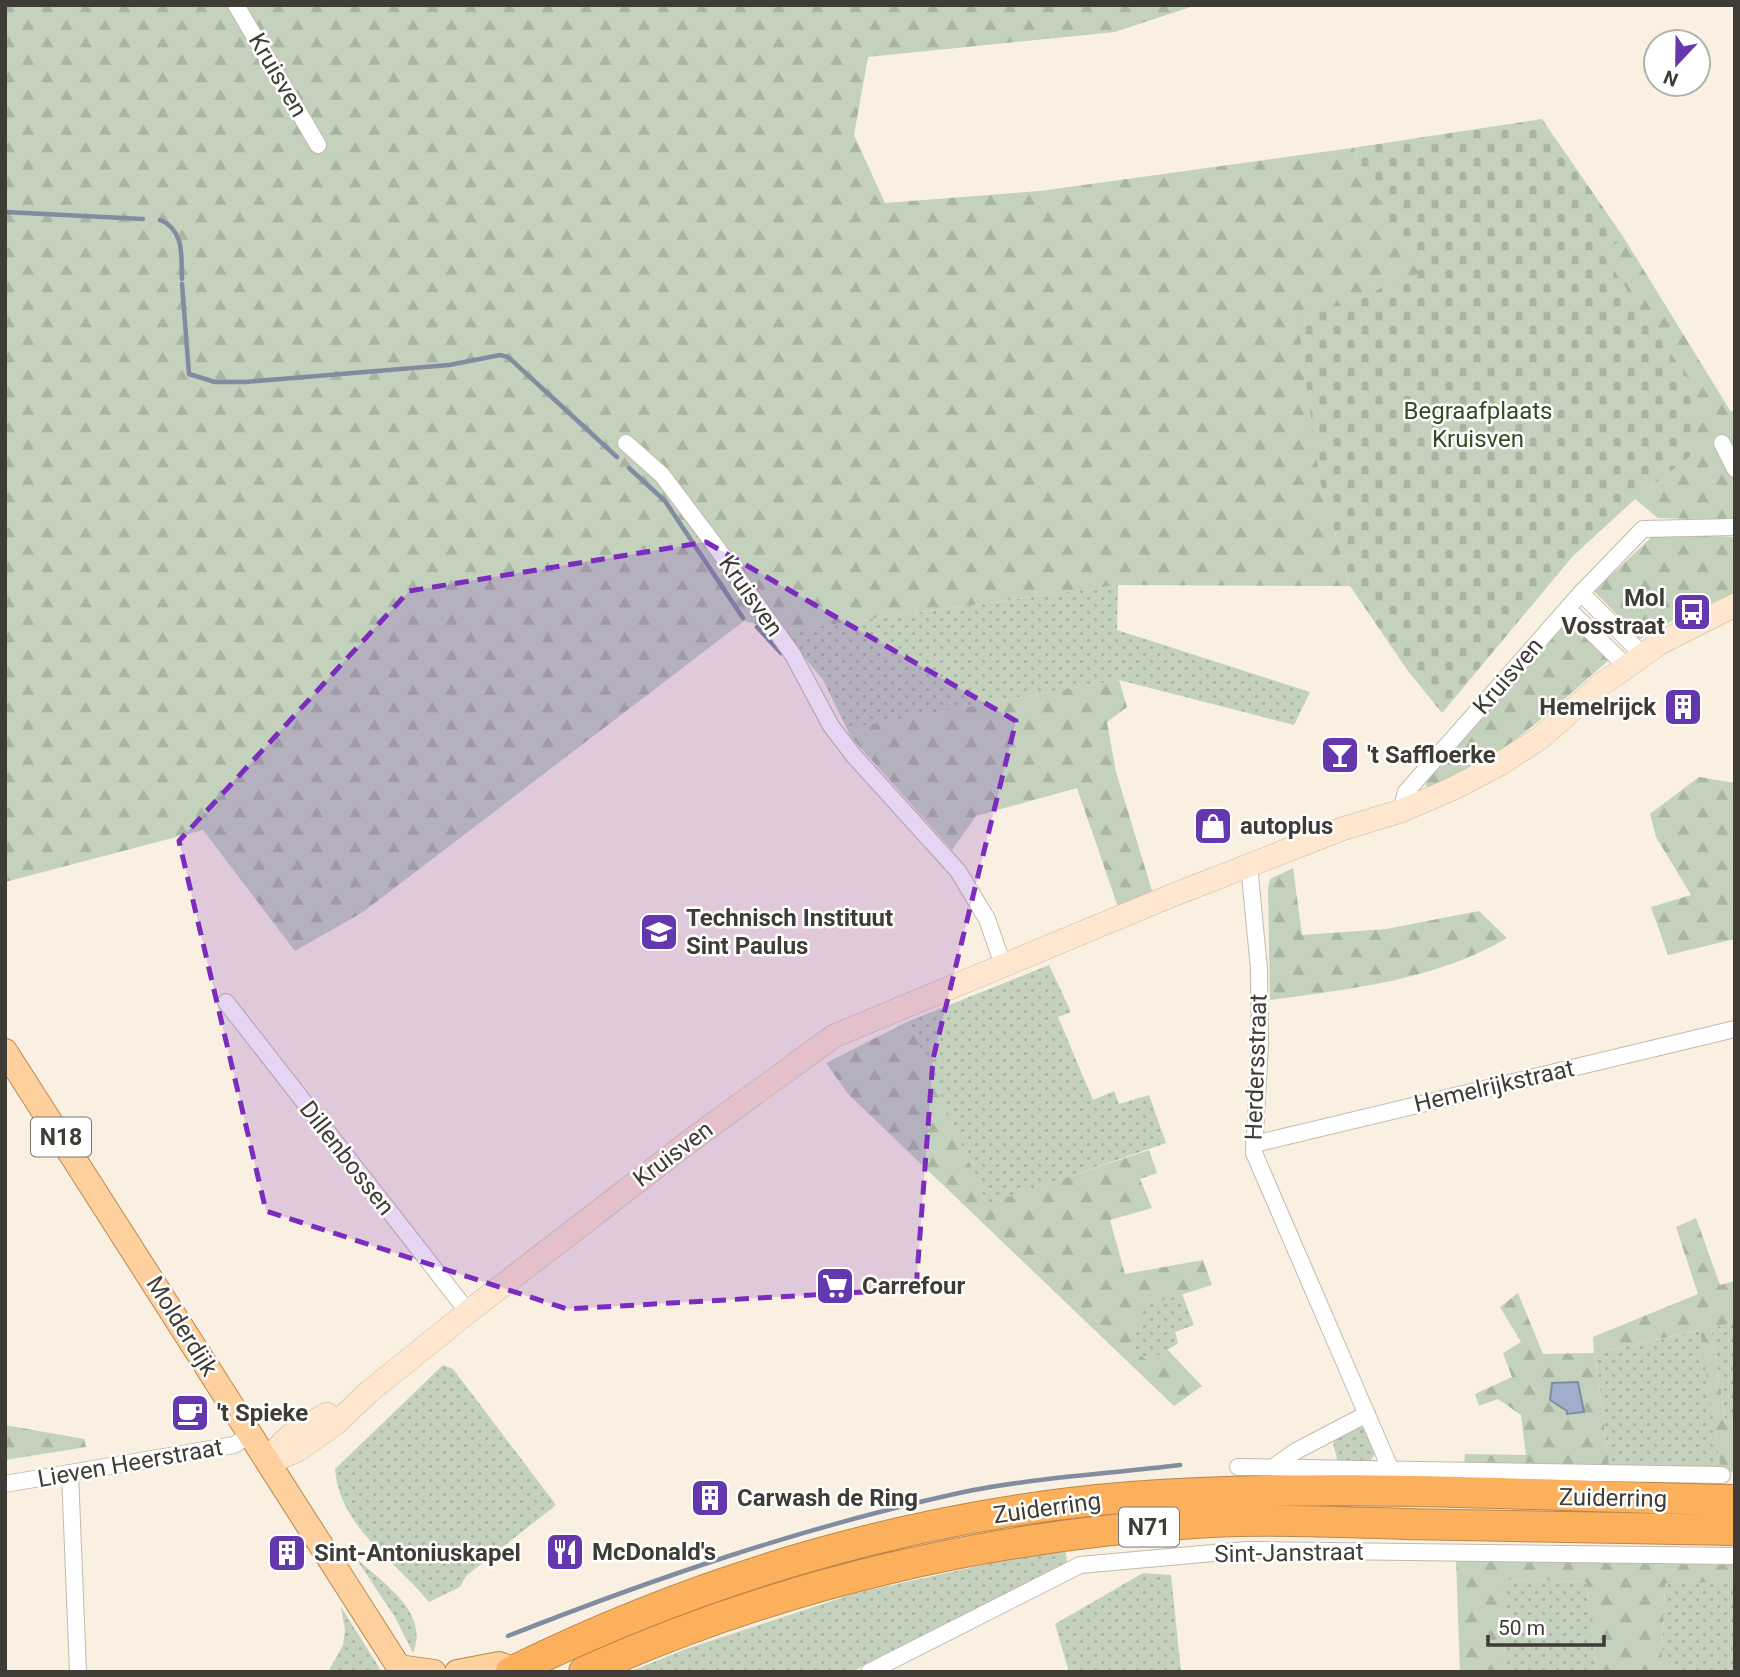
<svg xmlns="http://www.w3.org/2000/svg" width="1740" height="1677" viewBox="0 0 1740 1677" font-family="Roboto,sans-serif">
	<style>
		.grass { fill: url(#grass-dots) }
		.forest { fill: url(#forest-firs) }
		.cemetery { fill: url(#cemetery-stones) }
		.water { fill: #9faecd; stroke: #828ca0; stroke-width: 2 }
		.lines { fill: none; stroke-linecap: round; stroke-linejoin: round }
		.stream { stroke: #828ca0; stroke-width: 4.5 }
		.street-casing { stroke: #c3baad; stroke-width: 18 }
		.secondary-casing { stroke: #c3baad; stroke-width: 24 }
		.primary-casing { stroke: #ba874e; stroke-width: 26 }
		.highway-casing { stroke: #ba874e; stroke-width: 32 }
		.street { stroke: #fff; stroke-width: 16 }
		.secondary { stroke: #fee7ce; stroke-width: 23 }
		.primary { stroke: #fdd09d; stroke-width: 24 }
		.highway { stroke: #fcb05b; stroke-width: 30 }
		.marked { fill: #7b2cbf; fill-opacity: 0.2; stroke: #7b2cbf; stroke-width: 5; stroke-dasharray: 14 9; stroke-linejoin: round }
		.labels { text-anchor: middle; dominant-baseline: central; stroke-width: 5; stroke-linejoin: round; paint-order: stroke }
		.shield { fill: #fff; stroke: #797672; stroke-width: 2 }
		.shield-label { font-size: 23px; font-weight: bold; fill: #3f3c36 }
		.street-label { font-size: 24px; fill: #3f3c36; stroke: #fff }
		.park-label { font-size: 24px; fill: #2f4d20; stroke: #fff }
		.poi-label { font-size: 24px; font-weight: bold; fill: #3f3c36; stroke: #fff; text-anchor: start }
	</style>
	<defs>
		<pattern id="grass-dots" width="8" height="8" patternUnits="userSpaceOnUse" patternTransform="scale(1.75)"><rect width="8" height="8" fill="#c3d1bd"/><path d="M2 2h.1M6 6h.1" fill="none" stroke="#a9b4a3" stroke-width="1.8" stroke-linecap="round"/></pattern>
		<pattern id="forest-firs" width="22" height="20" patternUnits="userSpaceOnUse" patternTransform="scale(1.75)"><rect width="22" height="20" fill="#c3d1bd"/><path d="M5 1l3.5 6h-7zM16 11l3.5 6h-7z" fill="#a9b4a3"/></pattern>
		<pattern id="cemetery-stones" width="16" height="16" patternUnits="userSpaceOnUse" patternTransform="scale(1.75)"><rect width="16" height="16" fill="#c3d1bd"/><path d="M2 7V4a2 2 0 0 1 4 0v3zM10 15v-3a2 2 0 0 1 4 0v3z" fill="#a9b4a3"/></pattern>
	</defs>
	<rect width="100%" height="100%" fill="#f9f0e2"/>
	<path class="grass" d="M1118 585 1117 630 1310 692 1294 725 1119 680 861 726 851 737 823 680 783 631Z
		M1049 965 1071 1012 1058 1017 1093 1100 1114 1091 1119 1104 1149 1095 1166 1143 987 1205 909 1021Z
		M1182 1294 1194 1325 1175 1332 1178 1343 1149 1362 1133 1349 1141 1307Z
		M1735 1322V1423L1726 1424 1711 1328Z
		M1701 1330 1721 1471 1609 1465 1595 1353Z
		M443 1365 453 1369 556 1505 466 1576 460 1587 429 1602C394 1559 340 1528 335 1469Z
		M1360 1427 1370 1429 1377 1450 1369 1463 1338 1462 1333 1443 1338 1437Z
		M1065 1547 1067 1562 851 1672H629L683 1650 856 1593Z
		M355 1557C382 1583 430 1611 413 1653L395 1617Z
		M1143 1573 1171 1575 1181 1672H1069L1055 1624Z
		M1503 1579 1586 1582 1596 1672H1505Z
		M1665 1582H1735V1672H1674L1662 1657Z
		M341 1607 382 1672H328L343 1645 345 1630Z"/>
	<path class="forest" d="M5 5H1197L1115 32 868 57 854 135 885 203 1040 191 1352 148 1420 274 1319 478 1350 586 1118 585 783 631 744 621 363 912 295 951 203 830 5 882Z
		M1624 238 1731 412 1735 409V520L1658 518 1635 499 1692 455 1601 252Z
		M1655 534 1735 537V593L1680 616 1640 639 1594 591Z
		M1567 620 1609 660C1554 707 1497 765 1427 788L1425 778Z
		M1119 680 1127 707 1107 722 1116 772 1152 891 1118 907 1077 788 976 816 952 850 851 737 860 726Z
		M1699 777 1735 783V939L1668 955 1651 907 1691 895 1656 837 1650 814Z
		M1293 868 1302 935 1386 929 1479 911 1507 938C1436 980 1351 989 1270 1000L1268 888 1270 879Z
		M909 1021 987 1204 1149 1150 1157 1173 1140 1179 1152 1208 1110 1220 1125 1274 1203 1260 1212 1285 1142 1307 1133 1349 1149 1362 1167 1349 1202 1386 1174 1406 848 1094 826 1063Z
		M1696 1218 1720 1285 1735 1281V1322L1711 1328 1726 1424 1735 1423V1472L1721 1471 1700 1330 1595 1353 1609 1465 1464 1463 1465 1454 1526 1455 1521 1415 1498 1399 1479 1406 1475 1394 1512 1377 1503 1353 1521 1342 1500 1307 1518 1293 1543 1354 1594 1353 1593 1337 1698 1294 1676 1227Z
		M5 1425 84 1439 86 1447 5 1460Z
		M1456 1558 1735 1565V1582L1665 1583 1662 1657 1674 1672H1596L1586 1582 1504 1579 1505 1672H1460Z"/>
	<path class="cemetery" d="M1542 119 1624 238 1602 253 1693 386 1692 455 1635 499 1573 556 1442 713 1408 671 1350 586 1319 478 1298 320 1419 274 1352 148Z"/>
	<path class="water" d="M1578 1382 1584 1412 1567 1414V1411L1550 1400 1552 1383Z"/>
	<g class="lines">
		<path class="stream" d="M5 212 143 219
			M160 220C185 230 181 256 182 279
			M182 284 189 374 215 382H245L449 365 500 355 508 357 617 457
			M629 468 665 501 743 618
			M757 627 781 653
			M508 1636C655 1578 804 1527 959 1493 1030 1478 1107 1474 1180 1465"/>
		<defs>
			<path id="street" d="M236 5 318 145
				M626 443 662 475 714 544 793 655 831 726 854 756 958 871 987 919 1003 965
				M1722 443 1735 469
				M1581 593 1643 655
				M1568 609 1626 666
				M1401 811 1406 792 1581 593 1643 529 1735 527
				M1249 865 1259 969 1260 1043 1254 1153 1390 1468
				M226 1002 468 1312
				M1254 1144 1735 1029
				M1276 1465 1296 1451 1367 1414
				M1238 1467 1722 1475
				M70 1473 78 1672
				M5 1484 234 1445 251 1434
				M869 1672 1080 1565 1247 1550 1735 1556"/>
			<path id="secondary" d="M270 1462 298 1450 335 1424 370 1391 468 1312 690 1141 834 1036 1168 897 1342 829 1401 811 1452 789 1500 764 1540 738 1602 684 1662 642 1735 605
				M270 1462C280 1436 304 1427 327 1414"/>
			<path id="primary" d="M5 1051 402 1672
				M399 1667 434 1672
				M457 1672 499 1664 515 1670"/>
			<path id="highway" d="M511 1672C703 1577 917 1514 1131 1497 1329 1482 1536 1496 1735 1500
				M584 1672C781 1583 994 1534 1210 1522 1275 1519 1340 1522 1405 1524 1515 1526 1625 1528 1735 1530"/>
		</defs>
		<use href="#street" class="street-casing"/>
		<use href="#secondary" class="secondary-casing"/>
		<use href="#primary" class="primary-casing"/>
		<use href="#highway" class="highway-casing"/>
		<use href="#street" class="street"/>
		<use href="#secondary" class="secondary"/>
		<use href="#primary" class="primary"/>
		<use href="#highway" class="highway"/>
	</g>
	<path class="marked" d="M706 542 1016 721 933 1059 916 1289 567 1309 266 1211 179 841 409 591Z"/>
	<defs>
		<symbol id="bus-square" viewBox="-11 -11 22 22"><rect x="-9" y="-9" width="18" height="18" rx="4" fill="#6437ae" stroke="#fff"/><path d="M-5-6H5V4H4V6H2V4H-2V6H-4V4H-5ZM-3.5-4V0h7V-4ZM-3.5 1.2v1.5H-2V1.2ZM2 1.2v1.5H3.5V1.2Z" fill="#fff"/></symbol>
		<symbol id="building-square" viewBox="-11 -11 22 22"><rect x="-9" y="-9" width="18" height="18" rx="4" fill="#6437ae" stroke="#fff"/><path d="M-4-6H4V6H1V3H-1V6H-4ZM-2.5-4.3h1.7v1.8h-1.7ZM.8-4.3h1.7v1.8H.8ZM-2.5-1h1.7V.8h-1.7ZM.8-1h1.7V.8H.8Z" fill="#fff"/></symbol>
		<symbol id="bar-square" viewBox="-11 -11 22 22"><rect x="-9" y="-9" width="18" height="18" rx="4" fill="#6437ae" stroke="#fff"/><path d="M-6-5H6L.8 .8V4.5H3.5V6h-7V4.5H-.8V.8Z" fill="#fff"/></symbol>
		<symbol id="shop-square" viewBox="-11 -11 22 22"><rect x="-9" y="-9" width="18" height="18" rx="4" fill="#6437ae" stroke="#fff"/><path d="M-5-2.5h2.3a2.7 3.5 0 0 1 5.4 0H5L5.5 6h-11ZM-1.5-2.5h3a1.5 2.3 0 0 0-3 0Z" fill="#fff"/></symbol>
		<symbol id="school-square" viewBox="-11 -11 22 22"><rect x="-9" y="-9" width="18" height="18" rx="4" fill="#6437ae" stroke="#fff"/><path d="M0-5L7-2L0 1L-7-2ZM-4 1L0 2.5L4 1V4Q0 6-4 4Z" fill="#fff"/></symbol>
		<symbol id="supermarket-square" viewBox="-11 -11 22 22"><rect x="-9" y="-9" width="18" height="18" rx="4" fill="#6437ae" stroke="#fff"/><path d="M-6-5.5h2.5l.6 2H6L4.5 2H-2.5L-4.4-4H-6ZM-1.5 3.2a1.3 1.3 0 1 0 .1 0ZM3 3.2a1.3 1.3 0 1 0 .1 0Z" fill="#fff"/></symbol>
		<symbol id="cafe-square" viewBox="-11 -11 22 22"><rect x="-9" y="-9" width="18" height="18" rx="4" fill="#6437ae" stroke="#fff"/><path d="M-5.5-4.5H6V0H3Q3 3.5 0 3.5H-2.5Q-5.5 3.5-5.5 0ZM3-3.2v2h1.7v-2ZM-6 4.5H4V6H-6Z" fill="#fff"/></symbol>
		<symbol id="restaurant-square" viewBox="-11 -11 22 22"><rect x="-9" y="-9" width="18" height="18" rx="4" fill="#6437ae" stroke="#fff"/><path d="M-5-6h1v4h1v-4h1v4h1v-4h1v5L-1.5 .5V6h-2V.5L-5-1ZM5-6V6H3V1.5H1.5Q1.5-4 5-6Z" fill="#fff"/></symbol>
	</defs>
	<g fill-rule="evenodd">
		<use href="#bus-square" x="1670" y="590" width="44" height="44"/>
		<use href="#building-square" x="1661" y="685" width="44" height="44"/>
		<use href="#bar-square" x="1318" y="733" width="44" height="44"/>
		<use href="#shop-square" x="1191" y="804" width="44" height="44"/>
		<use href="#school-square" x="637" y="910" width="44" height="44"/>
		<use href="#supermarket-square" x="813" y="1264" width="44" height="44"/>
		<use href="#cafe-square" x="168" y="1391" width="44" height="44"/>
		<use href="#building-square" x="688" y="1476" width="44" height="44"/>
		<use href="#restaurant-square" x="543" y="1530" width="44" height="44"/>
		<use href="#building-square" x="265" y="1531" width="44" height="44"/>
	</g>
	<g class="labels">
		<g class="shield">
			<rect x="31" y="1117.5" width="60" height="39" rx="5"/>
			<rect x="1119" y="1507.5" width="60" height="39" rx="5"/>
		</g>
		<g class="shield-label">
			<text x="61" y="1137">N18</text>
			<text x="1149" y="1527">N71</text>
		</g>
		<g class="street-label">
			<text transform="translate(278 75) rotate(60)">Kruisven</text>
			<text transform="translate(751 596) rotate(55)">Kruisven</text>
			<text transform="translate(1508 676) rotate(-49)">Kruisven</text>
			<text transform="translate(1256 1067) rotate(-88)">Herdersstraat</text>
			<text transform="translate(1494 1086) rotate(-13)">Hemelrijkstraat</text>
			<text transform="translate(673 1154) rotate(-37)">Kruisven</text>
			<text transform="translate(347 1158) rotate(52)">Dillenbossen</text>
			<text transform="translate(182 1326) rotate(58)">Molderdijk</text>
			<text transform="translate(130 1463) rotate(-10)">Lieven Heerstraat</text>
			<text transform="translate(1613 1498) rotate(1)">Zuiderring</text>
			<text transform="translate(1047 1508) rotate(-8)">Zuiderring</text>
			<text transform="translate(1289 1553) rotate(-1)">Sint-Janstraat</text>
		</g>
		<g class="park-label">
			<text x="1478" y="411">Begraafplaats<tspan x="1478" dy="28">Kruisven</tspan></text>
		</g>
		<g class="poi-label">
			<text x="1665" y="598" text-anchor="end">Mol<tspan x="1665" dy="28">Vosstraat</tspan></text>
			<text x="1656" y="707" text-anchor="end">Hemelrijck</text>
			<text x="1367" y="755">'t Saffloerke</text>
			<text x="1240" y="826">autoplus</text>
			<text x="686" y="918">Technisch Instituut<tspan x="686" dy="28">Sint Paulus</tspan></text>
			<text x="862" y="1286">Carrefour</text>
			<text x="217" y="1413">'t Spieke</text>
			<text x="737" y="1498">Carwash de Ring</text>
			<text x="592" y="1552">McDonald's</text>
			<text x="314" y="1553">Sint-Antoniuskapel</text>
		</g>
	</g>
	<rect width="1740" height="1677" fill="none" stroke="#3f3c36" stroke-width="14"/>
	<g transform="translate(1677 63) rotate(202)"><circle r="33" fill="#ffffff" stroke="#b2b1af" stroke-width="2"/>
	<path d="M0-5L12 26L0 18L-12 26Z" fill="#6437ae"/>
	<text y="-10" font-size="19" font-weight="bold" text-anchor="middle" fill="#3f3c36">N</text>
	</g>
	<path d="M1488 1635v10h116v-10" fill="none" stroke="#3f3c36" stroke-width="3.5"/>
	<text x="1498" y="1635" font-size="21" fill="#3f3c36" stroke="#ffffff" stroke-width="5" paint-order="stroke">50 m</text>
</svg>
